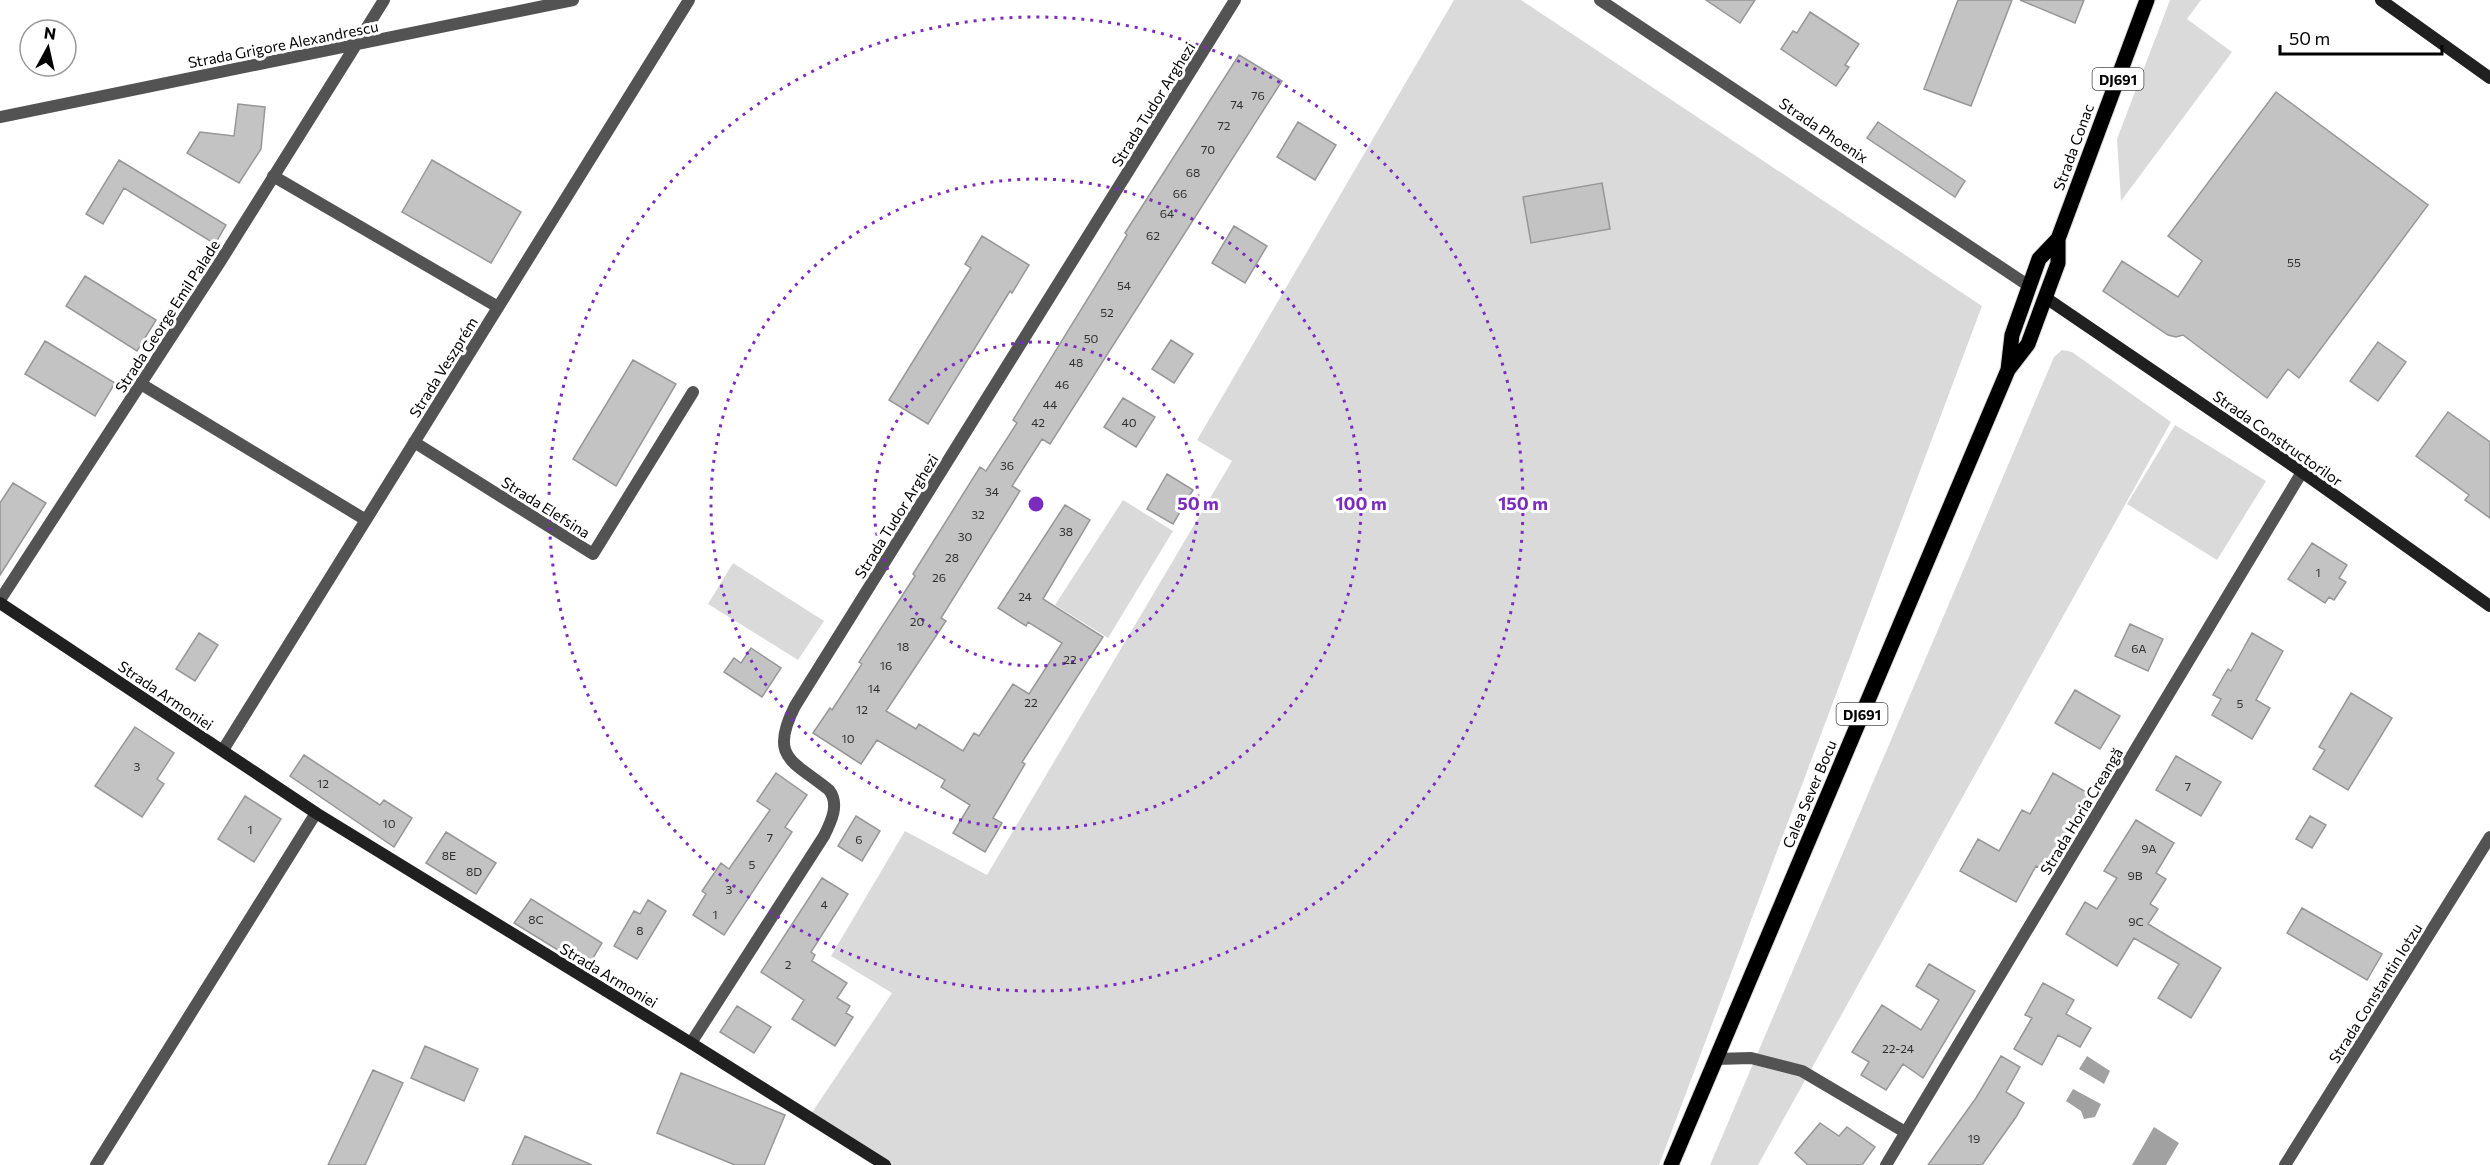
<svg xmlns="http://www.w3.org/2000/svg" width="2490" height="1165" viewBox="0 0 2490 1165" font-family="Commissioner,sans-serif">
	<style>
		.green { fill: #dadada }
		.water { fill: #a1a1a1 }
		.building { fill: #c3c3c3; stroke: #979797; stroke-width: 1.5 }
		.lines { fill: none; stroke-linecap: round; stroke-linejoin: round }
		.primary-casing { stroke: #dbdbdb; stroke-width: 17 }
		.street { stroke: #535353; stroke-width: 12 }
		.secondary { stroke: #202020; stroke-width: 12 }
		.primary { stroke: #000; stroke-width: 15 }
		.ring { fill: none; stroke: #7b2cbf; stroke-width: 3; stroke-dasharray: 3 6 }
		.labels { text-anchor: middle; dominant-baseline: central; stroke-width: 6; stroke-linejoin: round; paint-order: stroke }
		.number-label { font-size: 12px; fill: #313131 }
		.shield { fill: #fff; stroke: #4c4c4c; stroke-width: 1.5 }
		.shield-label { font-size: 14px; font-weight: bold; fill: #000 }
		.street-label { font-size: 15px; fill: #000; stroke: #fff }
		.centre { fill: #7b2cbf; stroke: #fff; stroke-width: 3 }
		.ring-label { font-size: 18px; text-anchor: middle; font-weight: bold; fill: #7b2cbf; stroke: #fff; stroke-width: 6; stroke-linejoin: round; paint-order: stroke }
	</style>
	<rect width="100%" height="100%" fill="#fff"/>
	<path class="green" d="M1454 0H1521L1982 306 1659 1165H887L809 1117 892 993 831 956 905 831 987 875 1232 461 1197 440Z
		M2170 0H2201L2187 19 2232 52 2121 201 2117 139Z
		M2062 350 2072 352 2171 422 1758 1165H1710L2054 357Z
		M2175 425 2266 481 2217 560 2127 504Z
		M1123 500 1173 531 1108 638 1055 605Z
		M733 563 824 621 798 660 708 604Z"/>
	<path class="water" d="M2087 1056 2110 1071 2104 1084 2079 1069Z
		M2073 1089 2101 1104 2095 1117 2084 1119 2081 1111 2066 1101Z
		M2154 1127 2179 1143 2166 1165H2132Z"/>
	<path class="building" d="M1706 0H1755L1740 23Z
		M1958 0H2012L1971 106 1924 89Z
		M2020 0H2084L2075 23Z
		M1810 12 1859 44 1845 65 1849 67 1836 86 1781 49 1793 31 1797 33Z
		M1239 55 1282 81 1050 444 1042 439 1012 486 1020 491 941 618 946 621 886 711 916 729 919 724 963 751 974 733 979 736 1013 684 1029 694 1062 643 1028 622 1026 626 998 608 1065 505 1090 520 1043 599 1103 637 1022 762 1025 764 993 818 1002 823 985 852 953 833 970 805 941 787 945 780 877 740 861 764 813 733 830 708 832 710 862 664 859 662 915 576 913 574 980 467 986 471 1017 423 1013 420 1127 235 1125 233Z
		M2276 92 2428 205 2299 378 2288 369 2267 398 2183 335 2176 337 2168 335 2103 291 2122 261 2178 297 2202 261 2168 236Z
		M238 104 265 107 261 149 239 183 187 153 200 132 234 136Z
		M1298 122 1336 145 1315 180 1277 157Z
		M1878 122 1965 181 1955 197 1867 138Z
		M119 160 226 225 215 244 124 188 103 224 86 214Z
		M432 160 521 212 491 263 402 212Z
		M1602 183 1610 229 1531 243 1523 197Z
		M1234 226 1267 246 1245 283 1212 263Z
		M982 236 1029 265 1012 293 1010 291 928 424 889 400 971 268 965 264Z
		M85 276 156 320 137 351 66 306Z
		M1171 340 1193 354 1174 383 1152 369Z
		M45 341 115 383 95 416 25 374Z
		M2378 342 2406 362 2378 401 2350 381Z
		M633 360 676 384 616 486 573 459Z
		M1123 398 1155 417 1136 447 1104 427Z
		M2448 412 2490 442V518L2465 500 2469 495 2416 456Z
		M1167 474 1193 490 1173 524 1147 509Z
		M13 483 46 503 0 575V503Z
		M2312 543 2347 565 2339 578 2346 582 2334 600 2329 597 2325 603 2288 579Z
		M2130 624 2163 639 2148 671 2115 656Z
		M199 633 218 645 195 681 176 669Z
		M2252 633 2283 651 2256 700 2270 708 2252 739 2212 715 2221 699 2213 695 2228 669 2231 671Z
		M751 648 781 668 762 697 724 672 734 658 741 663Z
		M2075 690 2120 716 2100 749 2055 723Z
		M2351 693 2392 718 2348 790 2313 769 2325 750 2319 747Z
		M135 727 174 753 157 779 164 784 142 817 95 786Z
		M304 755 380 805 384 800 412 818 394 847 290 776Z
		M2176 756 2221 782 2201 816 2156 790Z
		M776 773 807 795 785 827 792 832 724 935 693 915 706 894 702 891 721 863 729 869 770 810 757 801Z
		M2053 773 2093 796 2049 873 2036 866 2016 902 1960 871 1978 839 1999 851 2022 810 2030 814Z
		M245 796 281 819 254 862 218 839Z
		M856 816 880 831 862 861 838 846Z
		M2310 816 2326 825 2312 848 2296 839Z
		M2136 820 2174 843 2156 873 2166 879 2150 904 2158 909 2148 924 2221 968 2191 1018 2158 998 2179 964 2134 938 2117 966 2066 934 2085 902 2097 909 2117 878 2104 871Z
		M446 832 496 863 476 894 426 863Z
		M822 878 848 894 811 952 815 955 812 961 847 983 837 998 850 1006 846 1013 853 1017 835 1046 792 1019 804 1000 761 972Z
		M531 899 602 943 587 968 514 923Z
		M648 900 666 911 637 959 614 946 634 911 640 914Z
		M2302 908 2382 954 2367 980 2287 933Z
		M1929 964 1975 991 1923 1078 1903 1064 1886 1090 1861 1075 1869 1062 1852 1052 1882 1005 1921 1030 1939 1000 1916 986Z
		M2043 983 2074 1000 2066 1014 2091 1028 2080 1047 2058 1035 2042 1065 2014 1049 2032 1018 2025 1015Z
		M737 1006 771 1027 754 1053 720 1032Z
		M425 1046 478 1069 464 1101 411 1078Z
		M2001 1056 2020 1067 2006 1092 2024 1103 2016 1117 1982 1165H1928L1976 1098Z
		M373 1070 403 1083 365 1165H328Z
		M681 1073 785 1115 764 1165H735L657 1133Z
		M1820 1123 1839 1136 1847 1127 1875 1147 1862 1165H1808L1795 1153Z
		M525 1136 592 1165H512Z"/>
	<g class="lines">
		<defs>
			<path id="primary" d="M2008 370 2012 335 2039 259 2058 239
				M1671 1165 2008 370 2028 344 2058 263V239L2147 0"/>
		</defs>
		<use href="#primary" class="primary-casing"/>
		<path class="street" d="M1600 0 2029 286
			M0 117 573 0
			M273 176 498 307
			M141 384 366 520
			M414 442 593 554 693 392
			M0 600 220 262 384 0
			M223 750 689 0
			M691 1043 824 836C831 822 840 804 829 790 794 761 768 759 795 706L1235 0
			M1716 1059 1751 1058 1802 1071 1905 1132
			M96 1165 316 813
			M1886 1165 2302 472
			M2285 1165 2490 837"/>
		<path class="secondary" d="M2381 0 2490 78
			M2046 298 2302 472 2490 606
			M0 603 316 813 691 1043 885 1165"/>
		<use href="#primary" class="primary"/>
	</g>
	<g class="ring">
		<circle cx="1036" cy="504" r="162"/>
		<circle cx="1036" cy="504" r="325"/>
		<circle cx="1036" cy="504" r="487"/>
	</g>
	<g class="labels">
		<g class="number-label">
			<text x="1258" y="95">76</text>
			<text x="1237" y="104">74</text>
			<text x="1224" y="125">72</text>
			<text x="1208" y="149">70</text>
			<text x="1193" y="172">68</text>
			<text x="1180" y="193">66</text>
			<text x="1167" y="213">64</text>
			<text x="1153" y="235">62</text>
			<text x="2294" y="262">55</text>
			<text x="1124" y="285">54</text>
			<text x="1107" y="312">52</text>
			<text x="1091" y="338">50</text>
			<text x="1076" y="362">48</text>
			<text x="1062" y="384">46</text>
			<text x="1050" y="404">44</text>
			<text x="1038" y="422">42</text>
			<text x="1129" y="422">40</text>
			<text x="1007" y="465">36</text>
			<text x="992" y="491">34</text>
			<text x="978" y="514">32</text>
			<text x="1066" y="531">38</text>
			<text x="965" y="536">30</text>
			<text x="952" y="557">28</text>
			<text x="2318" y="572">1</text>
			<text x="939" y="577">26</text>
			<text x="1025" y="596">24</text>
			<text x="917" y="621">20</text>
			<text x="903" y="646">18</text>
			<text x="2139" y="648">6A</text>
			<text x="1070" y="659">22</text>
			<text x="886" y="665">16</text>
			<text x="874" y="688">14</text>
			<text x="1031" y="702">22</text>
			<text x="2240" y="703">5</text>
			<text x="862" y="709">12</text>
			<text x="848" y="738">10</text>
			<text x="137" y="766">3</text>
			<text x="323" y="783">12</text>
			<text x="2188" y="786">7</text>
			<text x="389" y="823">10</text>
			<text x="250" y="829">1</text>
			<text x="770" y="837">7</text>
			<text x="859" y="839">6</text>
			<text x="2149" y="848">9A</text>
			<text x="449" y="855">8E</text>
			<text x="752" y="864">5</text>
			<text x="474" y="871">8D</text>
			<text x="2135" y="875">9B</text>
			<text x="729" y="889">3</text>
			<text x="824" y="904">4</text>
			<text x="715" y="914">1</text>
			<text x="536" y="919">8C</text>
			<text x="2136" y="921">9C</text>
			<text x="640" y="930">8</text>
			<text x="788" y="964">2</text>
			<text x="1898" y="1048">22-24</text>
			<text x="1974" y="1138">19</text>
		</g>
		<g class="shield">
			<rect x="2092.5" y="68" width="51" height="22" rx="4.5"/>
			<rect x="1836.5" y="703" width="51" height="22" rx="4.5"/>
		</g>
		<g class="shield-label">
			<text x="2118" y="79">DJ691</text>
			<text x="1862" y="714">DJ691</text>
		</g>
		<g class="street-label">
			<text transform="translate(283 44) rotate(-11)">Strada Grigore Alexandrescu</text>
			<text transform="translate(1153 104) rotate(-58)">Strada Tudor Arghezi</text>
			<text transform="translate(1824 130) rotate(34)">Strada Phoenix</text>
			<text transform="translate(2073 147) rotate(-70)">Strada Conac</text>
			<text transform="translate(167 316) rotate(-57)">Strada George Emil Palade</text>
			<text transform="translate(443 367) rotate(-58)">Strada Veszprém</text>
			<text transform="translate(2278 438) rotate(35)">Strada Constructorilor</text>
			<text transform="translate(546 507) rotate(32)">Strada Elefsina</text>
			<text transform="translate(896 516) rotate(-58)">Strada Tudor Arghezi</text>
			<text transform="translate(166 695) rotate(34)">Strada Armoniei</text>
			<text transform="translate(1809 794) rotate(-67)">Calea Sever Bocu</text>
			<text transform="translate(2081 811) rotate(-59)">Strada Horia Creangă</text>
			<text transform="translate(609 975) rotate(31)">Strada Armoniei</text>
			<text transform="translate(2375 993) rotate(-58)">Strada Constantin Iotzu</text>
		</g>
	</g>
	<circle cx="1036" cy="504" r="9" class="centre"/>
	<g class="ring-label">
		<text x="1198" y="510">50 m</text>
		<text x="1361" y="510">100 m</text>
		<text x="1523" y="510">150 m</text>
	</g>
	<g transform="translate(48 48) rotate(8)"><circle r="28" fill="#ffffff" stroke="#999999" stroke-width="1.5"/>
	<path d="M0-4.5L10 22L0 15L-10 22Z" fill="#000000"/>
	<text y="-9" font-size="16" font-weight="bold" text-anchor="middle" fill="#000000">N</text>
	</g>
	<path d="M2280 45v9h162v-9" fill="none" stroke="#000000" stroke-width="3"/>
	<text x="2289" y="45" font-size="18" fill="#000000" stroke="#ffffff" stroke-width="4.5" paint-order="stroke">50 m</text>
</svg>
